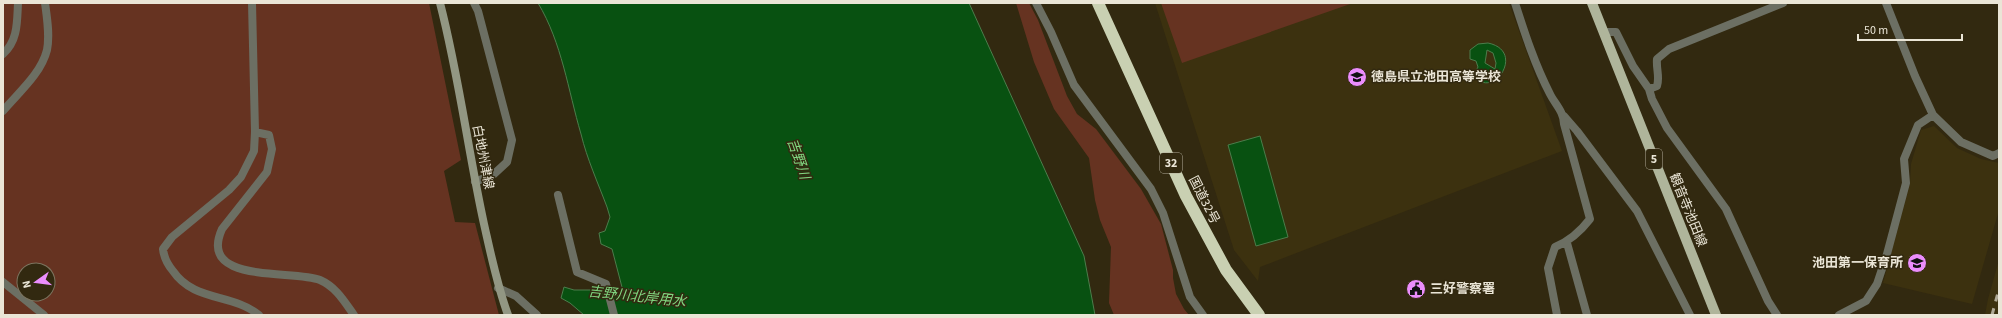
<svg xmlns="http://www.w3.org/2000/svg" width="2002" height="318" viewBox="0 0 2002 318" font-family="'Source Sans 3','Noto Sans JP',sans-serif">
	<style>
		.built { fill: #3c310f }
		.green { fill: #663321; fill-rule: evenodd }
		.water { fill: #085111; stroke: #4c7d4c; fill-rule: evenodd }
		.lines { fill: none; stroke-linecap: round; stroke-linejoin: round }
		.street { stroke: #6c6f63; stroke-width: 8 }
		.secondary { stroke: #929783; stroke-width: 8 }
		.primary { stroke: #afb59b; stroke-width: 10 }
		.highway { stroke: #c9d0b2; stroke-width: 12 }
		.rail { stroke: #b0aa97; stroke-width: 3; stroke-dasharray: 7 7; stroke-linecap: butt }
		.labels { text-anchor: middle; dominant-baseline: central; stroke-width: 3; stroke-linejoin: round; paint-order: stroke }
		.shield { fill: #322910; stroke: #b3ad9b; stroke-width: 1 }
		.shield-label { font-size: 12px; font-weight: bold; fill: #eae5d6 }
		.poi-label { font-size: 13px; font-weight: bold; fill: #eae5d6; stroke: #322910; text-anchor: start }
		.street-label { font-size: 13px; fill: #eae5d6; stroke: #322910 }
		.water-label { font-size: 14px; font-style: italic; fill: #80d780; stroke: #322910 }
	</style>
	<rect width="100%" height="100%" fill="#322910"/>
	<path class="built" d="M1155 3H1509L1562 151 1260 267 1258 281 1234 250Z
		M1934 126 1957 148 1981 159 1999 163V210L1972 304 1883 283 1910 184 1911 164 1921 130Z
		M1999 260V315H1985L1988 299Z"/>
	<path class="green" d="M3 3H429L461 160 444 171 455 222 475 223 499 315H3ZM24 270H48V294H24Z
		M1016 3H1029L1038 20 1067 96 1077 114 1096 129 1141 189 1161 224 1173 270V278L1176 294 1184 309 1189 315H1114L1109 303 1111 247 1100 220 1095 200 1089 158 1054 109 1034 62Z
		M1161 3H1353L1182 63Z"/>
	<path class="water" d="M538 3H969L1084 256 1095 315H584L570 303 561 298 564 287 574 290H602L604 296 631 295 629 289 623 291 612 249 601 244 599 233 605 231 610 217 607 207C598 183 587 159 581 134 568 90 562 43 538 3Z
		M1488 43C1527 51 1492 102 1474 75L1478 67 1476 61 1470 59V50L1478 44ZM1487 50 1493 53 1496 63 1495 69 1485 63Z
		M1260 136 1288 237 1256 246 1228 145Z"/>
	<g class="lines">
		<path class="street" d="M252 3 255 132 254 151 241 177 229 190 172 237 163 249C164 258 167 264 173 271 194 302 232 293 259 315
			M474 3 478 11 512 140 507 162 494 174 475 182
			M1036 3 1051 32 1074 85 1151 189 1163 213 1190 297 1203 315
			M1515 3C1525 34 1535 65 1550 94 1555 104 1564 112 1564 124L1590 219C1580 232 1570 241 1555 247L1548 268 1557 315
			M1886 3 1915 76 1933 115 1961 142 1993 156 1999 153
			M1605 32H1616L1633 66 1649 89 1657 86C1660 77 1656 69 1657 59L1669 49 1783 3
			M3 54C18 41 17 22 18 3
			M1649 89 1652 99 1667 128 1726 209 1768 301 1777 315
			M3 111C18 93 41 74 47 50 50 35 47 18 45 3
			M1564 116 1577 131 1637 211 1690 315
			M255 132 269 135 272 149 267 172 222 229C197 285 294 269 320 280 336 287 344 301 354 315
			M558 195 577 272 606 284 614 315
			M1567 243 1587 315
			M3 282 44 315
			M498 288 516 296 537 315
			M1839 315 1866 301 1877 284 1887 254 1906 183 1904 159 1918 125 1933 115"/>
		<path class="secondary" d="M440 3C459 76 468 151 484 224 491 255 497 285 508 315"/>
		<path class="primary" d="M1592 3 1716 315"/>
		<path class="highway" d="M1098 3 1186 196 1226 270 1259 315"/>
		<path class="rail" d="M1992 315 1999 289"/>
	</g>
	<defs>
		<symbol id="school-disc" viewBox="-11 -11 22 22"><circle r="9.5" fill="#eb8dfc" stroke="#322910"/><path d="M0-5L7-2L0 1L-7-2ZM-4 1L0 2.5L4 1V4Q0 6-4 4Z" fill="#111"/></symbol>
		<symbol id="civic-disc" viewBox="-11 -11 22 22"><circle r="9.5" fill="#eb8dfc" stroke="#322910"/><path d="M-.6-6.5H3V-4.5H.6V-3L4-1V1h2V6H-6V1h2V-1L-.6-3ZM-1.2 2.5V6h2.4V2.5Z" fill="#111"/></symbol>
	</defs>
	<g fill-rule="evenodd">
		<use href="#school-disc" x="1346" y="66" width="22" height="22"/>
		<use href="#school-disc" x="1906" y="252" width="22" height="22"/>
		<use href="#civic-disc" x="1405" y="278" width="22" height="22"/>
	</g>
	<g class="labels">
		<g class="shield">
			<rect x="1646" y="149" width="16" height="20" rx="3"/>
			<rect x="1160" y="153" width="22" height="20" rx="3"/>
		</g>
		<g class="shield-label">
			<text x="1654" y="159">5</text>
			<text x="1171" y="163">32</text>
		</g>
		<g class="poi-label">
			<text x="1371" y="77">徳島県立池田高等学校</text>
			<text x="1903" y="263" text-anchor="end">池田第一保育所</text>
			<text x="1430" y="289">三好警察署</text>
		</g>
		<g class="street-label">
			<text transform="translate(483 157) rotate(79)">白地州津線</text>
			<text transform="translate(1204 200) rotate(63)">国道32号</text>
			<text transform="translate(1688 210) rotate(68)">観音寺池田線</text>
		</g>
		<g class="water-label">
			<text transform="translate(798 159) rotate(71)">吉野川</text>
			<text transform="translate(637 297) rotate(6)">吉野川北岸用水</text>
		</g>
	</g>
	<rect width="2002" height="318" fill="none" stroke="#eae5d6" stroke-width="8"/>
	<g transform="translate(36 282) rotate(256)"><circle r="19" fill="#322910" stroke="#7c745f"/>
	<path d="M0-3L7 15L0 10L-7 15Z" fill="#eb8dfc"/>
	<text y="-6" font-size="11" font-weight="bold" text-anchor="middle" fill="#eae5d6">N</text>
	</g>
	<path d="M1858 34v6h104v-6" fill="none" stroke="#eae5d6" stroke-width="2"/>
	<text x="1864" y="34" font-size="12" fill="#eae5d6" stroke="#322910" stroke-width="3" paint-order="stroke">50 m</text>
</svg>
